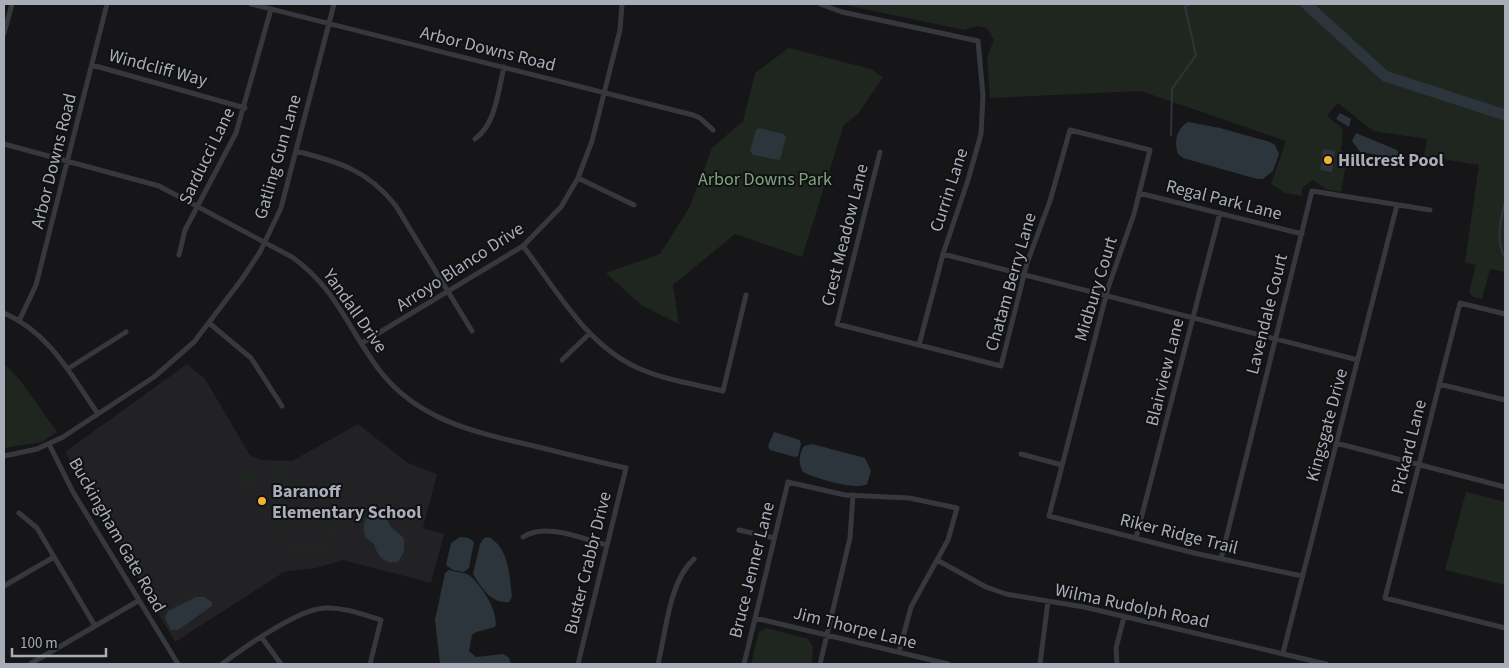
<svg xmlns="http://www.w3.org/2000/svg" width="1509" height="668" viewBox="0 0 1509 668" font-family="'Source Sans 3',sans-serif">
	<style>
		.built { fill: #222225 }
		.green { fill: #1e261f; fill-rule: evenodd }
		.water { fill: #2c353c }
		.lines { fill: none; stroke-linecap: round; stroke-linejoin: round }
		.stream { stroke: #2c353c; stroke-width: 2 }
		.river { stroke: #2c353c; stroke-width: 11 }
		.minor { stroke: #37383d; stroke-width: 5 }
		.poi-dot { fill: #f2b134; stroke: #111113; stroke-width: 2 }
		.labels { text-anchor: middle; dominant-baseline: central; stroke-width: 4; stroke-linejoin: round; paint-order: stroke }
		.street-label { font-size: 18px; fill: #a8adb8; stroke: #111113 }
		.poi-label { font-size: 18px; font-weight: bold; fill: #a8adb8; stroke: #111113; text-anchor: start }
		.park-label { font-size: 18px; fill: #7fa381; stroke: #111113 }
	</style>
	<rect width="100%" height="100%" fill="#161618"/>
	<path class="built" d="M187 364 205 379 250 455 261 460 292 461 358 424 408 463 437 474 423 528 444 534 431 583 343 560 316 568 284 572 175 642 65 452Z"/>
	<path class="green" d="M841 4H1505V272L1490 269 1482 299 1473 297 1469 292 1476 265 1465 262 1479 165 1424 156 1427 139 1373 131 1338 103 1327 116 1343 129 1341 149 1347 157 1341 192 1326 189 1313 180 1302 188V196L1285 193 1271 184 1286 141 1141 91 990 98 987 57 994 40 987 28 977 26 964 30Z
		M789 48 871 69 883 77 858 114 844 125 802 257 735 234 673 285 679 324 641 305 606 273 660 254 689 208 712 148 743 121 755 73Z
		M4 363 20 380 57 432 42 442 4 448Z
		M273 473a6 6 0 1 1 12 0a6 6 0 1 1-12 0Z
		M239 477a8 8 0 1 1 16 0a8 8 0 1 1-16 0Z
		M287 482 324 490 334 496 336 531 330 548H285L280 489 282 485ZM288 488 325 493 331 498 333 530 329 544 318 546 287 545 282 493 283 489Z
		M1466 492 1505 502V585L1445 570Z
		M766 628 808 639 813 647 812 664H751L759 632Z"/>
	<path class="water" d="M1340 113 1351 119 1349 127 1336 119Z
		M1188 122 1220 128 1270 142 1275 145 1279 154 1273 171 1263 179H1257L1183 158 1178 154C1174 142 1176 129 1188 122Z
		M759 128 784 134 786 137 780 160 753 155 750 151 756 130Z
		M1356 133 1397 150 1401 156 1397 158 1360 152 1352 141Z
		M1323 149 1335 151 1332 172 1320 170Z
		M774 432 800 440 801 444 798 456 795 457 770 450 768 446Z
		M812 444 865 458 871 471 867 484C857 491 814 478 803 472 798 463 799 454 804 446Z
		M373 512 387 518 390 526 404 538V552L398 562C384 565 377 555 374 544L366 538C362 529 363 516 373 512Z
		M460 537 469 538 474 542 469 568 464 572 453 570 446 565 451 543Z
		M489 537C510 550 509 575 512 597L509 602C491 604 482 588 473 574L480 544 484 538Z
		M449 570C455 572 463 572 469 575 480 583 500 613 495 627L476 632 472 635 469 651 476 657 503 654 509 658 511 664H440L435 620 445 573Z
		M196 597H204L212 602V606L178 630H171L165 618 168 611Z"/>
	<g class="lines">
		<path class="stream" d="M1171 135 1172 89 1196 55 1185 7 1190 4
			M1505 202C1501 217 1495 242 1505 257"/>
		<path class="river" d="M1306 4 1385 76 1505 115"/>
		<path class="minor" d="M251 4 693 115 700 118 713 130
			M820 4 842 12 978 41 983 95 981 134 968 180 943 254 919 345
			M4 33 12 4
			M92 65 245 108
			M475 139C496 124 498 91 504 67
			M4 144 159 186 292 257C337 289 348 329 380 371 417 419 473 432 530 445 562 453 594 461 626 468L578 664
			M296 151C339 162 368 170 396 206L472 331
			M880 152 837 324 1001 366 1027 263 1050 201 1070 130 1150 150 1134 214 1108 288 1049 516 1194 553 1302 576
			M578 178 634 205
			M1139 193 1302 234
			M523 246C556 289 586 345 638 368 664 380 695 384 723 391L746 295
			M943 254 1358 360
			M179 255 185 230 236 133 271 9
			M4 313C50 333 71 375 98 414
			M1505 314 1460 303 1385 598 1505 628
			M19 321 36 285 107 4
			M209 323 251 358 282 406
			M362 343 523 246 561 207 578 178 592 141 620 30 622 4
			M562 360 590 333
			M69 368 126 332
			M1439 384 1505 400
			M1336 443 1505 487
			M49 444 73 492 178 664
			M1021 454 1062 465
			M4 456 37 449 63 437 154 377 194 342 242 279 260 252 281 208 334 4
			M19 513 37 528 95 626
			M739 530 774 538
			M523 537C546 522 582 539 607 545
			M1136 538 1220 213
			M1221 559 1312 191 1430 210
			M937 560 986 587 1006 594 1084 607 1326 664
			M4 586 54 557
			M755 618 948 664
			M262 638 281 664
			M1283 653 1397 205
			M30 664 138 601
			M222 664C245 647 298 609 325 608 344 607 364 615 381 620L370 664
			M658 664C666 632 669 581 694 559
			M744 664 788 482 845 495 909 498 957 508 948 540 911 607 899 652
			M820 664 850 538 853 495
			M1040 664 1048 601
			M1117 664 1116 648 1124 617"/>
	</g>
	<g class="poi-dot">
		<circle cx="1328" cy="160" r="5"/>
		<circle cx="262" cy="501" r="5"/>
	</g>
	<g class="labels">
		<g class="street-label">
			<text transform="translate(488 49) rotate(14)">Arbor Downs Road</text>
			<text transform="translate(158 68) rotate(15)">Windcliff Way</text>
			<text transform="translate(207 156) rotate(-64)">Sarducci Lane</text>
			<text transform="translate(278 157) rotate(-74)">Gatling Gun Lane</text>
			<text transform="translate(54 161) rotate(-76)">Arbor Downs Road</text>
			<text transform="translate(949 190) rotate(-72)">Currin Lane</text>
			<text transform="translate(1224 200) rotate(14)">Regal Park Lane</text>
			<text transform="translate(845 235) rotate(-76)">Crest Meadow Lane</text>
			<text transform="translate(460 267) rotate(-33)">Arroyo Blanco Drive</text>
			<text transform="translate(1011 282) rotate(-74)">Chatam Berry Lane</text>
			<text transform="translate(1096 289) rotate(-73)">Midbury Court</text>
			<text transform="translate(355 311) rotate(55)">Yandall Drive</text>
			<text transform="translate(1267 314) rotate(-76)">Lavendale Court</text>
			<text transform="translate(1165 372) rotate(-76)">Blairview Lane</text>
			<text transform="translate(1327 425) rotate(-75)">Kingsgate Drive</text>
			<text transform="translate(1409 447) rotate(-76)">Pickard Lane</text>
			<text transform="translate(1179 534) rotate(14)">Riker Ridge Trail</text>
			<text transform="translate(117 535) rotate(60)">Buckingham Gate Road</text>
			<text transform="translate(588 563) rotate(-76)">Buster Crabbr Drive</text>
			<text transform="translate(752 570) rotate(-76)">Bruce Jenner Lane</text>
			<text transform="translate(1132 606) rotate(12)">Wilma Rudolph Road</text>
			<text transform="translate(855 628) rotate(14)">Jim Thorpe Lane</text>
		</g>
		<g class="poi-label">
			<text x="1338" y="160">Hillcrest Pool</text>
			<text x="272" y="491">Baranoff<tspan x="272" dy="21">Elementary School</tspan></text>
		</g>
		<g class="park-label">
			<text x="765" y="179">Arbor Downs Park</text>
		</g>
	</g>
	<rect width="1509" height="668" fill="none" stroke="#a8adb8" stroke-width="10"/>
	<path d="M12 648v8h94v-8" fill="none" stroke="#a8adb8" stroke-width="2.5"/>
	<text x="20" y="648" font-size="15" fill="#a8adb8" stroke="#111113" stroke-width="4" paint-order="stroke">100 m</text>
</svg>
